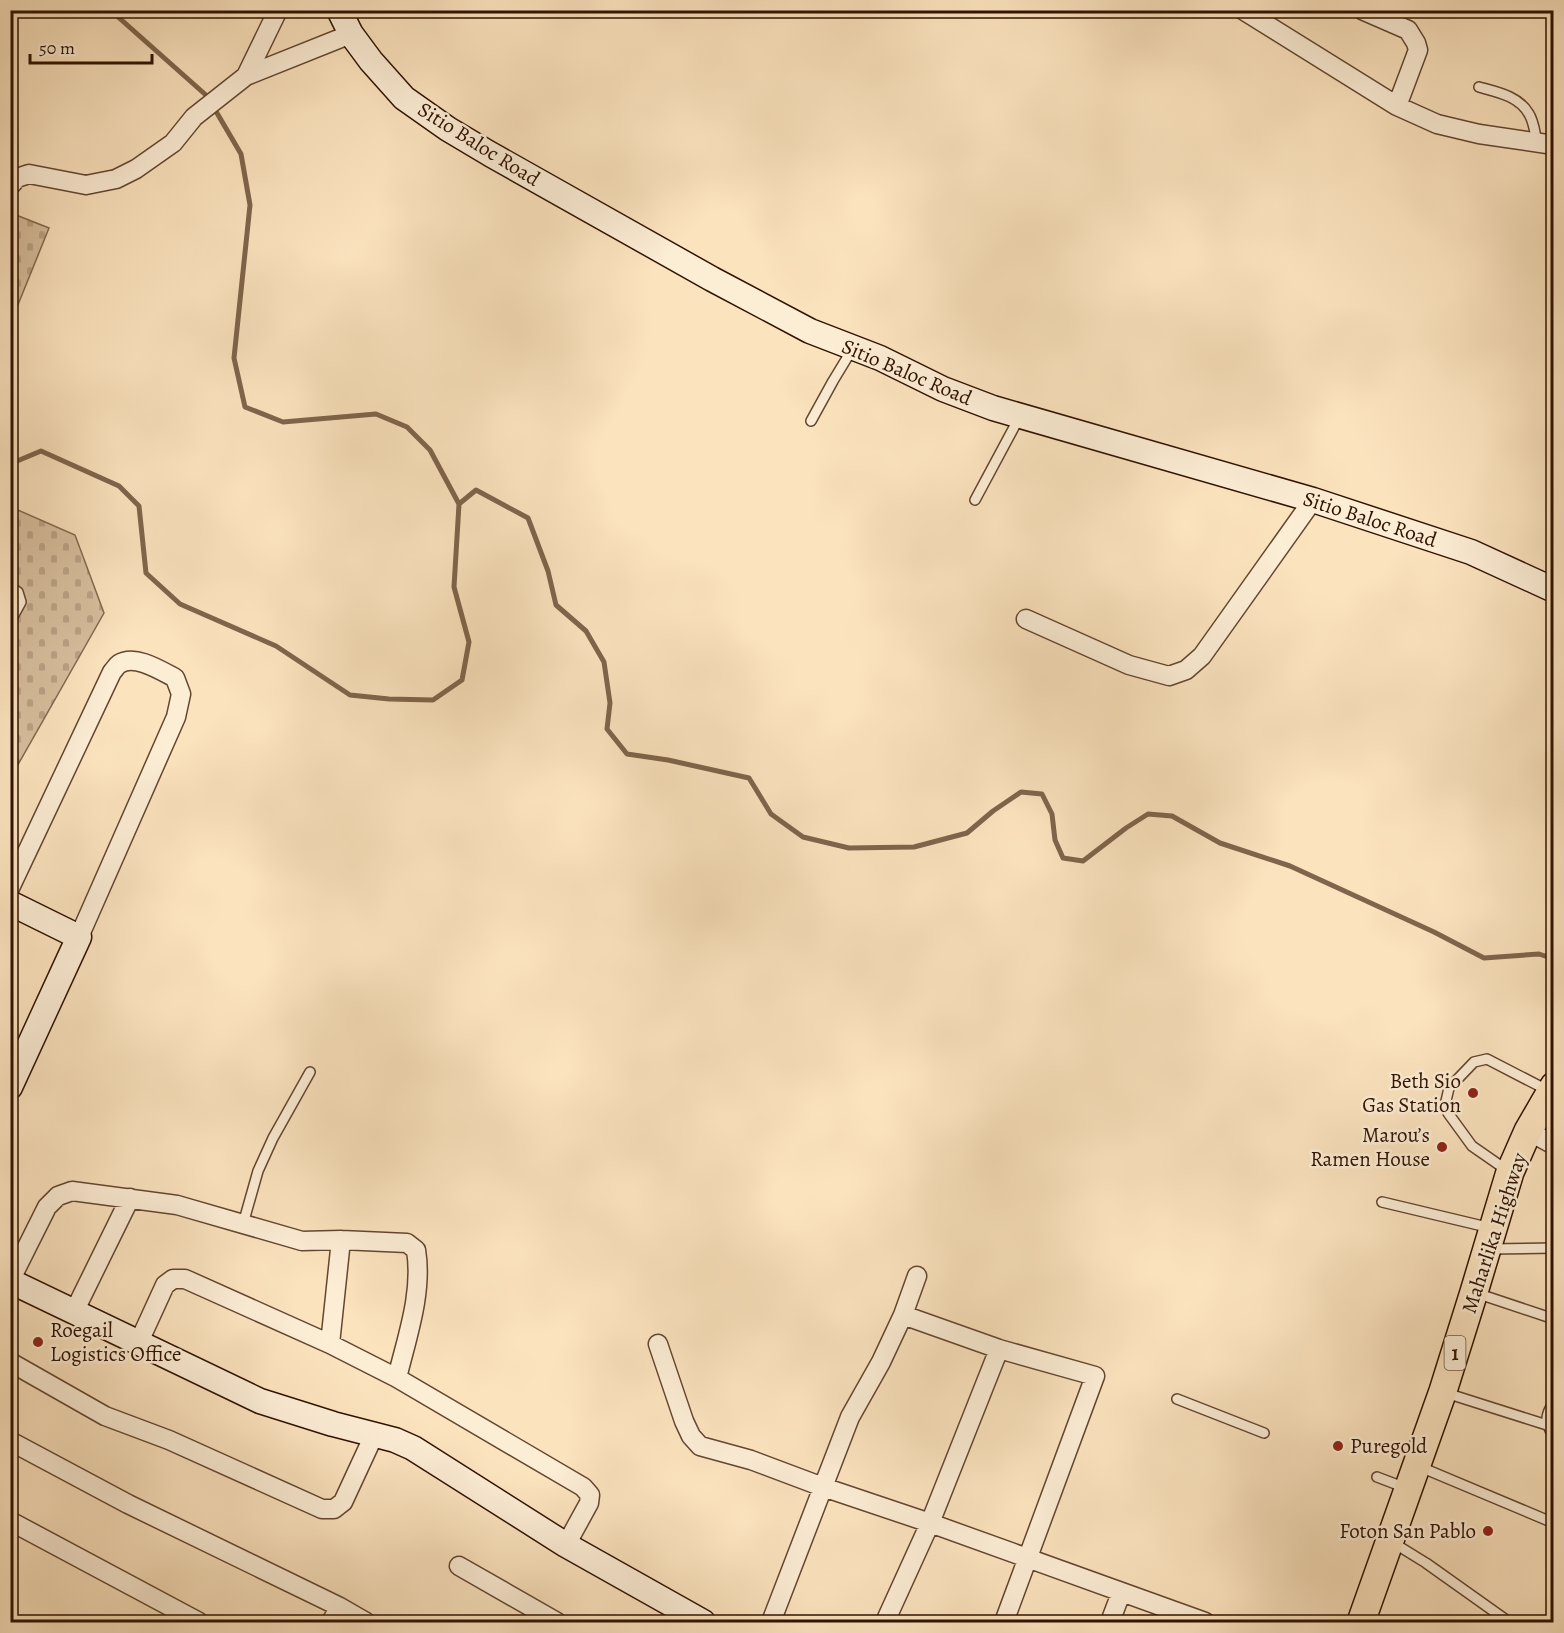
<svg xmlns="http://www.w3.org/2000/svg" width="1564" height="1633" viewBox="0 0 1564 1633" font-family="Alegreya,serif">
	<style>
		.cemetery { fill: url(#cemetery-stones); stroke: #846850; stroke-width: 1.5 }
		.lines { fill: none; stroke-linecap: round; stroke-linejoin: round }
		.stream { stroke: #80654c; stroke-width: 5 }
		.lane-casing { stroke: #634630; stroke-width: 12 }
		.street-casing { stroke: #634630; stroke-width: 21 }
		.secondary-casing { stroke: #301201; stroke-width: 27 }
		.primary-casing { stroke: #301201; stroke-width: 30 }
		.lane { stroke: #fcedd5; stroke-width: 9 }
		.street { stroke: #fcedd5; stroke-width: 18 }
		.secondary { stroke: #fcedd5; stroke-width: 24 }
		.primary { stroke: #fbe3be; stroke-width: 27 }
		.poi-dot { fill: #8f2418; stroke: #fcedd5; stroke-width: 2 }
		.labels { text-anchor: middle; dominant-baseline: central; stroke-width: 5; stroke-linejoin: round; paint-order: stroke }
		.shield { fill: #fcedd5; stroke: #6d5441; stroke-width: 1.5 }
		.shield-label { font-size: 20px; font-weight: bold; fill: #301201 }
		.street-label { font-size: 21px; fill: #301201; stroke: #fcedd5 }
		.poi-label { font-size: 21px; fill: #301201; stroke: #fcedd5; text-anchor: end }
	</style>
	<defs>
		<pattern id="cemetery-stones" width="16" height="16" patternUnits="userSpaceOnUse" patternTransform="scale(1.5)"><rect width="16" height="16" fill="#d8bf9e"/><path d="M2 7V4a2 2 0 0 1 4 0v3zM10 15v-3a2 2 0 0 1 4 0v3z" fill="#baa386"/></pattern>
	</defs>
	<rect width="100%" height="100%" fill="#fbe3be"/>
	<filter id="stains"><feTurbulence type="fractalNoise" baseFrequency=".00333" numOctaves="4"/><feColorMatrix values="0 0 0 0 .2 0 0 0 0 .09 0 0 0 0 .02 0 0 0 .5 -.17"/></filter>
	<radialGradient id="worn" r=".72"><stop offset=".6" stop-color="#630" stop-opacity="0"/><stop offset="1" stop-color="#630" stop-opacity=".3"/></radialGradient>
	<path class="cemetery" d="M11 213 49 228 11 322Z
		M11 507 75 535 104 613 11 777Z"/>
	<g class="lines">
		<path class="stream" d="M10 464 41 451 119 486 139 506 146 573 180 604 276 646 350 695 389 699 433 700 462 680 469 642 454 587 459 504 430 450 407 427 376 414 283 422 245 407 234 358 250 205 241 154 207 96 117 16 110 10
			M459 504 476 490 528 518 548 571 556 605 586 631 604 662 610 703 607 729 627 754 668 760 749 778 771 814 803 837 849 848 914 847 967 833 993 811 1021 792 1042 794 1052 814 1055 840 1063 858 1083 861 1126 828 1148 814 1172 816 1220 843 1290 866 1434 932 1484 958 1539 954 1554 959"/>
		<defs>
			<path id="lane" d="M1479 87C1497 92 1519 96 1529 114 1534 122 1535 134 1537 142
				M811 421 833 381 853 348
				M975 500 1020 416
				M10 586 18 592 21 602 10 622
				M1508 1171 1472 1146 1448 1113 1446 1101 1449 1088 1474 1062 1487 1059 1549 1091
				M1382 1202 1491 1228
				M243 1224 258 1171 273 1138 310 1072
				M1490 1249 1554 1248
				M1476 1293 1554 1319
				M1446 1393 1547 1425
				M1177 1399 1264 1433
				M1554 1402C1544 1416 1545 1423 1554 1437
				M1418 1466 1549 1521
				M1377 1477 1406 1488
				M1392 1542 1426 1563 1509 1622"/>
			<path id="street" d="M278 10 246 76 351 34
				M1243 10 1397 106 1437 124 1479 134 1554 145
				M1362 10 1408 30 1416 43 1418 50 1397 106
				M10 186 17 178 29 174 86 185 116 179 136 169 173 143 194 117 246 76
				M1026 619 1129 665 1169 676 1186 670 1202 656 1313 500
				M10 888 112 672C115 669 116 666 119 664 135 654 160 670 175 678L181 694 176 717 79 937
				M1528 1131 1554 1145
				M10 1281 47 1207 58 1196 72 1191 177 1205 302 1241 341 1240 407 1243 416 1250C423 1292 407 1337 397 1378
				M74 1312 130 1198
				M903 1315 999 1349 1095 1376 1004 1622
				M138 1344 165 1285 173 1279H185L330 1344 397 1378 583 1487 590 1495 589 1503 566 1545
				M330 1344 341 1240
				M658 1344 684 1421 691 1436 700 1446 751 1460 823 1487 930 1523 1205 1622
				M10 1362 105 1416 169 1440 322 1509H334L343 1502 374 1435
				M10 1441 128 1504 340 1607 366 1622
				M10 1521 199 1622
				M459 1566 557 1622
				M331 1622 340 1607
				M771 1622 850 1417 881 1362 903 1315 917 1276
				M885 1622 930 1523 999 1349
				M1110 1622 1121 1593"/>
			<path id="secondary" d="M339 10 351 34 371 61 404 98 448 129 490 154 712 279 810 331 880 358 943 389 993 408 1313 500 1471 552 1554 590
				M10 903 79 937 10 1087
				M10 1281 260 1401 333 1424 395 1440 413 1448 566 1545 703 1622"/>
			<path id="primary" d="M1361 1622 1443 1391 1474 1292 1510 1172 1528 1131 1554 1086"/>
		</defs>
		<use href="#lane" class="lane-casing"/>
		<use href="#street" class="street-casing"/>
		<use href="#secondary" class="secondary-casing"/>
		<use href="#primary" class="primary-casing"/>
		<use href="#lane" class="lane"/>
		<use href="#street" class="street"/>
		<use href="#secondary" class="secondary"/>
		<use href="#primary" class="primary"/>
	</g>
	<g class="poi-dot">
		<circle cx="1473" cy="1093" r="6"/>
		<circle cx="1442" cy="1147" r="6"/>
		<circle cx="38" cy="1342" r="6"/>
		<circle cx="1338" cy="1446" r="6"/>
		<circle cx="1488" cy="1531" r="6"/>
	</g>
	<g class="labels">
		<rect class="shield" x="1444.5" y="1336" width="21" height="34" rx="4.5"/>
		<g class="shield-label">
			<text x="1455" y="1353">1</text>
		</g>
		<g class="street-label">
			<text transform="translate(479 144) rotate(32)">Sitio Baloc Road</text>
			<text transform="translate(907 372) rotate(23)">Sitio Baloc Road</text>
			<text transform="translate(1370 519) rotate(18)">Sitio Baloc Road</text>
			<text transform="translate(1494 1233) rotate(-72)">Maharlika Highway</text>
		</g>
		<g class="poi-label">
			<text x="1461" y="1081">Beth Sio<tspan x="1461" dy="24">Gas Station</tspan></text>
			<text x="1430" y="1135">Marou’s<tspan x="1430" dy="24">Ramen House</tspan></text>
			<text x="50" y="1330" text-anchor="start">Roegail<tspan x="50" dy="24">Logistics Office</tspan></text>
			<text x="1350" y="1446" text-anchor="start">Puregold</text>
			<text x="1476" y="1531">Foton San Pablo</text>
		</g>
	</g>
	<rect width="1564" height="1633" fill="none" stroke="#fbe3be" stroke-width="36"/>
	<rect x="12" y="12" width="1540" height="1609" fill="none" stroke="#301201" stroke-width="3"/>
	<rect x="18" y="18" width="1528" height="1597" fill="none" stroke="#301201" stroke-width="1.5"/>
	<path d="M30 54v9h122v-9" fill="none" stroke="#301201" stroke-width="3"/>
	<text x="39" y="54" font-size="18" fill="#301201" stroke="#fcedd5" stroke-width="4.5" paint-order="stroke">50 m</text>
	<rect width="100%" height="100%" filter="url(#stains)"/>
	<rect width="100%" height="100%" fill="url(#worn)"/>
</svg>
